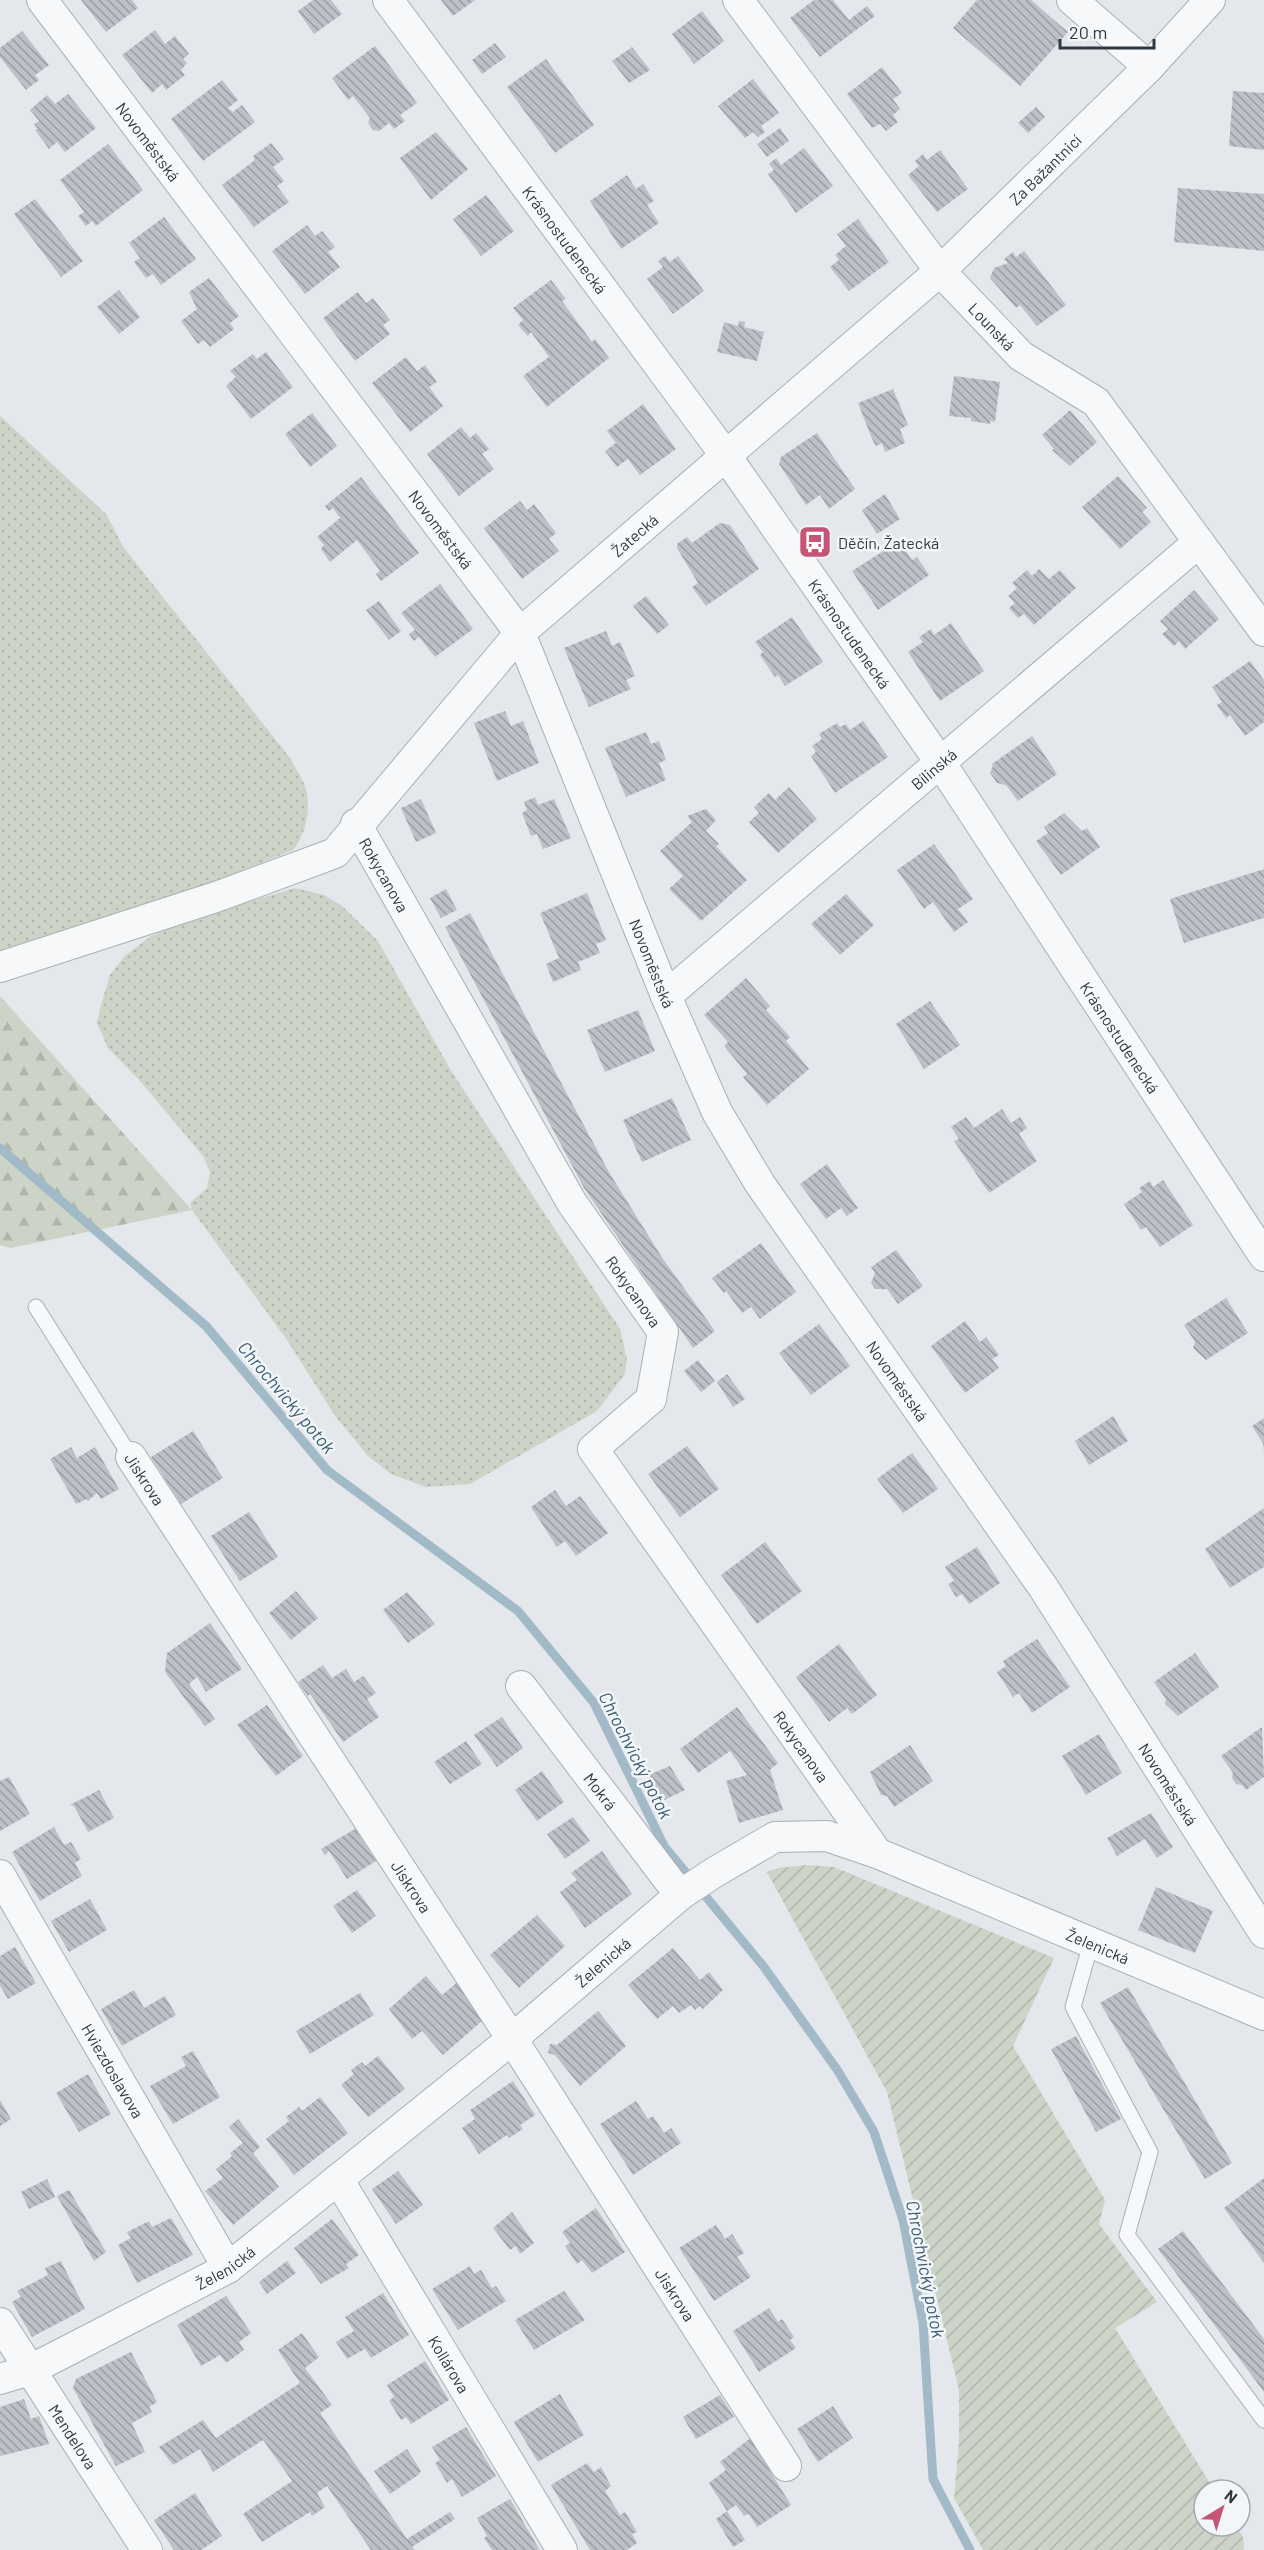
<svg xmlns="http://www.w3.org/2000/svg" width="1264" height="2550" viewBox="0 0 1264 2550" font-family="Barlow,sans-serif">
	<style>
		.grass { fill: url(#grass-dots) }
		.forest { fill: url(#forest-firs) }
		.garden { fill: url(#garden-furrows) }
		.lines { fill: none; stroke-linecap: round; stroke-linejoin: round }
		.stream { stroke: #a2bac7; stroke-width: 9 }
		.building { fill: url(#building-back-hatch) }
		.lane-casing { stroke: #a9afb5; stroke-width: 17 }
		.street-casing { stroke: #a9afb5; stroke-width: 32 }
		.lane { stroke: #f6f8f9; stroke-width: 15 }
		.street { stroke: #f6f8f9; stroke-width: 30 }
		.labels { text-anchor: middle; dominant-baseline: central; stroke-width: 5; stroke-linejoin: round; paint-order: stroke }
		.street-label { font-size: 16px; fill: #2d3842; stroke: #f3f6f8 }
		.poi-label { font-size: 16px; fill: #2d3842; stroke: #f3f6f8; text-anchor: start }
		.water-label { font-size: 18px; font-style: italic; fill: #3a5c73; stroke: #f3f6f8 }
	</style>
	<defs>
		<pattern id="grass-dots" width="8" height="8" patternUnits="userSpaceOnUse" patternTransform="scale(1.5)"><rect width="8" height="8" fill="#cbd4c6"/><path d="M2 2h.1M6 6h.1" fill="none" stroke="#afb7ab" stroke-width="1.8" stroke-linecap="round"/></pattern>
		<pattern id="forest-firs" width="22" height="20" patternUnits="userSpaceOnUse" patternTransform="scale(1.5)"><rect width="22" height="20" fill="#cbd4c6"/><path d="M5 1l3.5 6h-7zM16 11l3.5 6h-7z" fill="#afb7ab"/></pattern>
		<pattern id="garden-furrows" width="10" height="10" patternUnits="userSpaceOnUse" patternTransform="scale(1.5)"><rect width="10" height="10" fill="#cbd4c6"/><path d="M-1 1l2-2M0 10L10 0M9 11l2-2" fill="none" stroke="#afb7ab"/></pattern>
		<pattern id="building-back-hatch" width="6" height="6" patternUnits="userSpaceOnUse" patternTransform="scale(1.5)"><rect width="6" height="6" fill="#bbc1c7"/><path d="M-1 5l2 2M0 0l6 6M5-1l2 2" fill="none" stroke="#989ea3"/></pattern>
	</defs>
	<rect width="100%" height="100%" fill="#e4e7eb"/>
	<path class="grass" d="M0 416 106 514 124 548 290 758C295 768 303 779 306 789 311 809 306 834 293 850L178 897 56 938 0 951Z
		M295 888 324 895 342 906 378 941 450 1069 620 1329 627 1359 625 1374 597 1411 470 1484 426 1487 391 1474 368 1456 336 1417 287 1340 192 1210 190 1203 207 1188 210 1172 203 1156 141 1082 108 1048 97 1023 101 1005 110 975 125 956 151 936 204 915Z"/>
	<path class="forest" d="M0 996 192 1210 11 1248 0 1245Z"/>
	<path class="garden" d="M807 1865 834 1867 1054 1958 1013 2046 1105 2200 1099 2224 1157 2302 1115 2328 1214 2490H1204V2526H1236L1243 2537 1244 2550H983L954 2498 959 2441V2390L887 2092 767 1872 778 1868Z"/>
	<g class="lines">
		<path class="stream" d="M0 1148 206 1326 327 1470 518 1611 594 1703 664 1846 764 1967 838 2071 874 2132 903 2220 923 2323 933 2479 970 2550"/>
	</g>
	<path class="building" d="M81 0H132L138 8 106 32Z
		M313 0H331L342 14 314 34 298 11Z
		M441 0H475L453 16Z
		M814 0H833L849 20 867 6 875 16 820 57 790 18Z
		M977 0H1031L1068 32 1020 86 953 28Z
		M702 11 724 41 694 64 672 34Z
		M155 30 165 44 175 36 189 54 183 59 187 63 181 70 185 75 166 90 162 84 152 93 122 55Z
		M22 31 49 65 35 75 39 80 26 90 0 57V48Z
		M495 43 506 57 482 74 472 60Z
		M375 46 417 103 400 115 405 121 394 129 389 123 379 131 373 130 368 123 370 118 353 96 348 100 332 78Z
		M632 47 650 70 629 83 612 61Z
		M546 59 594 125 555 153 507 87Z
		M882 67 902 93 893 99 900 109 893 115 898 122 886 131 880 124 872 128 847 94Z
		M753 79 779 113 761 126 765 132 758 137 753 132 745 138 718 106Z
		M222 80 238 100 228 108 233 112 242 105 255 122 203 161 171 119Z
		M1233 91 1264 93V150L1229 146Z
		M68 94 96 128 65 152 57 142 49 149 35 130 38 129 34 124 39 121 30 110 47 95 55 104Z
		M1036 107 1045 117 1028 133 1018 123Z
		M780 128 789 141 767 157 757 144Z
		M436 132 468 169 431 200 400 158Z
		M271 143 284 159 273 167 284 181 277 186 289 202 254 227 222 185 255 160 253 156Z
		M108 144 143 190 96 226 92 221 86 226 78 216 84 212 60 180Z
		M804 148 833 186 796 213 768 174 774 170 769 164 776 158 781 165Z
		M940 150 968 189 937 212 908 175 919 166 915 161 923 154 927 160Z
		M627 175 636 189 643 184 654 201 647 205 659 223 621 249 590 201Z
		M1178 188 1264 194V251L1174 242Z
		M486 195 514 231 481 256 453 219Z
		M35 199 83 261 61 277 14 214Z
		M164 217 196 259 161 285 153 274 146 278 134 262 140 258 129 243Z
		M858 219 889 262 849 291 830 267 839 260 835 255 846 246 837 234Z
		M307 225 315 236 322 231 335 247 328 252 340 267 305 294 272 251Z
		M1024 251 1066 305 1037 326 1020 305 1016 308 990 278 994 268 1008 263 1004 259 1013 252 1016 257Z
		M665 256 670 262 678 256 704 291 673 314 647 279 663 267 658 261Z
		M209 278 239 316 230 323 234 329 210 347 204 340 198 344 181 321 197 309 189 292Z
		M551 280 566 299 562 301 592 342 595 339 609 358 547 407 523 376 549 357 531 332 528 336 518 325 523 320 513 308Z
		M119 290 140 317 119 334 97 307Z
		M358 292 366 303 373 298 390 320 383 325 390 334 355 361 323 318Z
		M739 321 745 322 744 327 764 332 757 361 717 352 724 322 738 326Z
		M266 352 293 387 251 419 226 386 236 377 230 371 253 354 257 359Z
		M406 357 417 371 425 365 437 382 429 387 443 406 410 432 372 383Z
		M954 376 1000 382 995 422 990 421V424L971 421V418L949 416Z
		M893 389 908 425 900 429 905 443 885 452 882 443 876 446 872 439 858 403Z
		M643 404 676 449 640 475 628 459 617 467 605 451 616 443 607 431Z
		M1070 410 1097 442 1070 466 1052 450 1054 449 1042 435Z
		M312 413 337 446 310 467 285 434Z
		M461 427 470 438 476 433 489 449 482 454 494 469 459 496 427 454Z
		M817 433 855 489 829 509 820 495 806 505 779 464 781 457Z
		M1118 476 1147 508 1142 512 1151 522 1120 549 1082 507Z
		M361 477 419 553 381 581 376 574 380 571 357 540 330 562 321 549 324 545 317 537 340 518 344 523 333 508 329 511 325 506Z
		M885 494 900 519 877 534 862 510Z
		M520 501 527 510 534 504 556 533 549 539 559 551 522 579 484 528Z
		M720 523 730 525 759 569 706 606 692 587 698 583 677 548V544L687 537 692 543Z
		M899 541 912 560 917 557 929 575 878 610 852 571Z
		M1039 569 1049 579 1060 570 1076 588 1034 625 1024 614 1018 618 1009 608 1015 603 1008 596 1017 588 1012 583 1027 570 1032 576Z
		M440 584 473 629 435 657 419 637 414 641 409 634 415 630 401 613Z
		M1194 590 1219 619 1185 649 1179 641 1174 646 1162 634 1168 629 1160 621Z
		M646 596 669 625 657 634 633 606Z
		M379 601 401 631 389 640 366 610Z
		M792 617 823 662 785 686 778 675 775 677 760 655 763 652 755 642Z
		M951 623 984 671 940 701 908 652 923 642 919 637 931 629 934 635Z
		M606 631 612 646 620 642 635 676 626 680 631 689 589 707 564 648Z
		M1250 661 1264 680V722L1245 736 1230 715 1226 718 1217 705 1222 702 1212 687Z
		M505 711 511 726 523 721 539 763 497 781 474 723Z
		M863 721 888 757 835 793 811 756 816 752 812 746 822 739 819 734 837 723 840 727 846 724 850 730Z
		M646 732 651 744 659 741 666 760 659 763 666 780 626 797 605 748Z
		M1032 736 1057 774 1018 801 1006 785 997 783 990 773 993 766 992 764Z
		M789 787 817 819 778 853 749 822 759 813 754 807 769 793 775 800Z
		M535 797 538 805 554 799 571 838 543 849 537 834 531 836 522 813 527 810 524 802Z
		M421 799 436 833 416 842 401 808Z
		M706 809 716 820 706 831 719 844 716 846 747 880 701 921 669 889 683 876 660 851 692 822 687 816Z
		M1064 813 1082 831 1087 828 1100 847 1061 875 1036 841 1048 833 1044 827Z
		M934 844 973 899 958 909 968 922 954 932 933 902 924 909 897 870Z
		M1264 869V918L1184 943 1170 899Z
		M446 889 457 910 441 918 430 898Z
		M587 893 606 940 596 944 600 953 578 962 581 970 553 982 546 964 559 958 540 913Z
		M846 894 874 925 840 955 811 924Z
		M470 913 610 1174 663 1259 715 1331 693 1348 584 1188 445 927Z
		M746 978 770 1006 766 1010 790 1037 786 1041 809 1069 767 1105 743 1077 747 1074 724 1046 728 1042 704 1015Z
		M930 1001 960 1045 924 1069 896 1024Z
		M638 1010 655 1051 605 1072 587 1030Z
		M672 1098 691 1140 642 1162 623 1120Z
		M1002 1109 1011 1123 1020 1117 1027 1128 1019 1134 1037 1161 989 1193 954 1141 959 1139 951 1127 966 1117 974 1128Z
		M827 1164 858 1208 847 1216 841 1208 826 1219 800 1184Z
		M1163 1180 1193 1225 1160 1247 1146 1227 1141 1230 1124 1204 1142 1192 1139 1188 1150 1181 1153 1187Z
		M761 1243 796 1292 760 1319 751 1307 742 1313 726 1291 724 1293 712 1278Z
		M896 1250 923 1286 898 1304 887 1289H875L871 1283 875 1273 871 1267Z
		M1226 1298 1248 1333 1206 1360 1193 1348 1195 1342 1184 1325Z
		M965 1321 980 1342 986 1337 999 1355 992 1359 999 1368 965 1393 931 1346Z
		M819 1324 850 1366 811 1395 779 1353Z
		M698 1360 715 1381 701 1392 684 1371Z
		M727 1374 745 1399 733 1407 717 1382Z
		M1113 1416 1128 1441 1089 1465 1075 1441Z
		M1264 1418V1452L1263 1443 1252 1426Z
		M193 1431 223 1478 181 1504 151 1457Z
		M687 1446 719 1489 680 1517 648 1474Z
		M71 1447 77 1458 95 1447 119 1489 101 1499 97 1493 88 1501 87 1499 76 1504 50 1459Z
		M912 1453 938 1489 903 1513 877 1479Z
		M555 1490 566 1506 580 1496 608 1533 576 1556 565 1541 557 1547 531 1507Z
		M1264 1508V1567L1230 1588 1205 1549Z
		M249 1512 278 1557 240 1581 211 1536Z
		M765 1542 802 1591 757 1624 721 1575Z
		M977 1547 1000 1583 969 1604 962 1594 956 1597 948 1584 954 1581 945 1567Z
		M296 1591 318 1618 291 1640 269 1613Z
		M407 1592 435 1624 408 1643 383 1610Z
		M210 1623 242 1669 206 1692 197 1677 189 1684 215 1719 205 1726 165 1672 167 1653Z
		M1037 1639 1070 1687 1032 1713 1019 1693 1013 1697 997 1672 1006 1666 1003 1661Z
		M839 1644 877 1695 852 1714 847 1708 829 1722 796 1677Z
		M1195 1653 1219 1687 1178 1716 1165 1704 1166 1699 1154 1682Z
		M323 1665 332 1678 346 1669 354 1682 363 1676 376 1693 367 1699 379 1717 343 1742 310 1694 308 1696 298 1682Z
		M267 1705 303 1756 276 1776 237 1725Z
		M737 1707 778 1763 770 1770 783 1810 739 1823 726 1781 747 1775 730 1751 698 1773 680 1749Z
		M502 1717 523 1748 497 1767 474 1735Z
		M1262 1727 1264 1777 1246 1790 1242 1785 1236 1784 1232 1778 1233 1773 1221 1756Z
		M1099 1734 1122 1773 1086 1795 1062 1756Z
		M466 1741 482 1764 450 1784 434 1762Z
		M910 1745 933 1781 894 1807 887 1796 881 1795 870 1772Z
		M670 1766 685 1790 658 1803 646 1776Z
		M542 1771 564 1802 537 1821 515 1790Z
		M9 1777 30 1814 0 1831V1781Z
		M99 1790 114 1818 88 1832 74 1806 70 1805Z
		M1151 1813 1173 1847 1157 1858 1145 1839 1117 1856 1107 1838Z
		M573 1817 590 1841 565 1859 547 1834Z
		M54 1827 64 1845 71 1842 81 1859 75 1863 82 1876 40 1901 12 1852Z
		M355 1829 376 1861 347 1879 329 1851 325 1855 321 1849Z
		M602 1851 632 1894 585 1928 560 1892 577 1880 571 1873Z
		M1156 1887 1213 1911 1195 1953 1138 1930Z
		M357 1890 376 1916 352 1933 333 1906Z
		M90 1899 107 1930 69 1952 51 1921Z
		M537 1915 565 1946 519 1988 490 1955Z
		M15 1947 36 1983 8 1999 0 1986V1956Z
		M673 1948 700 1980 709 1972 723 1990 703 2009 700 2006 695 2010 691 2005 679 2013 673 2006 657 2019 628 1985Z
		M426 1976 442 1995 460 1980 490 2014 443 2055 422 2031 412 2039 389 2009Z
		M1128 1987 1232 2163 1205 2179 1100 2003Z
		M134 1990 144 2008 165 1996 176 2015 122 2046 101 2009Z
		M360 1993 374 2015 310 2054 296 2031Z
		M598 2011 626 2046 580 2086 555 2055 548 2053 550 2044 557 2045Z
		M1076 2036 1121 2119 1096 2132 1051 2049Z
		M193 2051 220 2097 173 2124 150 2086 186 2066 181 2057Z
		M378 2056 405 2089 368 2117 341 2085 354 2074 351 2070 362 2062 365 2066Z
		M88 2074 111 2114 79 2132 56 2093Z
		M513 2081 535 2115 520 2125 523 2129 509 2138 507 2135 479 2154 462 2128 475 2119 470 2110Z
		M320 2097 348 2133 294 2175 266 2139 289 2121 286 2117 299 2107 302 2111Z
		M0 2100 11 2119 0 2126Z
		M636 2101 648 2119 653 2116 664 2133 671 2128 681 2143 633 2175 600 2124Z
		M238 2119 260 2147 253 2153 279 2187 233 2225 205 2191 223 2178 216 2169 232 2156 230 2153 243 2143 229 2127Z
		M398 2171 423 2205 396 2224 372 2189Z
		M1264 2178V2263L1224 2208Z
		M47 2179 55 2197 29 2209 21 2192Z
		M69 2190 106 2252 94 2261 57 2196Z
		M596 2208 625 2252 592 2273 582 2260 577 2264 565 2246 570 2243 562 2232Z
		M512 2212 534 2243 520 2254 516 2246 510 2250 493 2228Z
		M171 2218 193 2255 137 2283 118 2245 131 2238 127 2232 149 2221 152 2227Z
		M332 2219 359 2255 346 2264 349 2268 321 2284 294 2248Z
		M716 2225 725 2239 732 2234 744 2253 737 2257 751 2277 714 2301 679 2248Z
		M1183 2231 1264 2339V2392L1158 2249Z
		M61 2261 85 2309 32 2337 12 2302 21 2297 17 2291 48 2275 45 2268Z
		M287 2261 296 2273 267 2294 259 2282Z
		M470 2266 474 2274 481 2270 492 2288 496 2286 506 2301 458 2330 432 2289Z
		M564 2291 585 2320 534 2350 515 2320Z
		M383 2293 409 2335 371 2358 365 2349 347 2359 336 2342 354 2331 345 2317Z
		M226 2296 251 2333 239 2342 244 2350 226 2363 220 2355 201 2366 177 2325Z
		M769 2308 778 2322 782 2319 794 2337 790 2340 796 2348 759 2372 733 2331Z
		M302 2333 319 2357 305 2368 332 2405 320 2413 407 2539 450 2512 455 2519 412 2547 415 2550H371L327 2486 317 2493 325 2507 312 2516 310 2512 262 2542 243 2514 292 2481 263 2440 213 2472 200 2449 173 2465 159 2447 203 2420 216 2438 300 2383 278 2350Z
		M131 2352 157 2402 149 2407 152 2412 132 2423 145 2452 116 2466 73 2388 76 2379Z
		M425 2361 449 2400 411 2424 406 2417 401 2420 389 2401 394 2397 387 2385Z
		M560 2394 584 2435 538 2462 514 2422Z
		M720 2395 734 2417 696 2439 683 2417Z
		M24 2399 31 2419 39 2416 49 2444 0 2456V2407Z
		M833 2406 853 2438 818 2462 797 2429Z
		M466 2427 496 2476 462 2497 452 2479 447 2483 435 2463 440 2460 432 2447Z
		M752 2437 760 2455 791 2505 757 2527 749 2514 744 2516 736 2505 727 2511 745 2540 733 2547 716 2519 727 2511 709 2483 726 2470 720 2462Z
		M407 2449 421 2471 418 2475 390 2494 374 2471Z
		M587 2463 594 2472 601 2467 611 2486 605 2491 620 2515 625 2512 637 2532 632 2534 637 2543 627 2550H590L551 2485Z
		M195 2493 222 2536 201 2550H174L154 2520Z
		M510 2499 539 2549 537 2550H492L484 2538 487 2536 477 2518Z"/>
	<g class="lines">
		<defs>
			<path id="lane" d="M36 1307 131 1457
				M1091 1943 1073 2007 1150 2152 1127 2235 1264 2420"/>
			<g id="street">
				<path id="s1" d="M42 0 520 633 666 996 717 1112 760 1184 1043 1587 1264 1933"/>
				<path id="s2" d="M388 0 726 456 940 762 1264 1256"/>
				<path id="s3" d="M738 0 940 271 1021 356 1096 402 1264 631"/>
				<path d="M1072 0 1149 67"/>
				<path id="s4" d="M356 824 572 1203 663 1332 651 1399 593 1449 877 1853"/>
				<path id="s5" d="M0 967 216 897 335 853 520 633 940 271 1149 67 1210 0"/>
				<path id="s6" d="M666 996 1199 542"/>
				<path id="s7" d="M131 1457 512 2039 786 2466"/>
				<path id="s8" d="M521 1686 680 1895"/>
				<path id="s9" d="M0 1875 228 2268"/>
				<path id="s10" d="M338 2179 562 2550"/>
				<path id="s11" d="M0 2323 147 2550"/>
				<path id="s12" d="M0 2379 30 2370 228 2268 512 2039 680 1895 715 1872 775 1837 827 1836 877 1853 1264 2015"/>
			</g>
		</defs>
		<use href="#lane" class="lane-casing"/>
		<use href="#street" class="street-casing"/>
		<use href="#lane" class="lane"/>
		<use href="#street" class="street"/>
	</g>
	<defs>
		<symbol id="bus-square" viewBox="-11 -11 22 22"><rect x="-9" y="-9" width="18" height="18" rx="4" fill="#c55476" stroke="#f3f6f8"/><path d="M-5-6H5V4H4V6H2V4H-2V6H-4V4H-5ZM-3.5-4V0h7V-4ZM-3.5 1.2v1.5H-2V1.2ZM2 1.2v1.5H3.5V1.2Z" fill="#fff"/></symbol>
	</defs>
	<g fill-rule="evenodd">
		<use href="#bus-square" x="796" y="523" width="38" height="38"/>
	</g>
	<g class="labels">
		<g class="street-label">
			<text stroke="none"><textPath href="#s1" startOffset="177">Novoměstská</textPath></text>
			<text stroke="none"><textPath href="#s5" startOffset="1342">Za Bažantnicí</textPath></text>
			<text stroke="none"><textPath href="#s2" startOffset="298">Krásnostudenecká</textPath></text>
			<text stroke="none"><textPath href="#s3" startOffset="414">Lounská</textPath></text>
			<text stroke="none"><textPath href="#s1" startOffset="663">Novoměstská</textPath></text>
			<text stroke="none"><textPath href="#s5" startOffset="792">Žatecká</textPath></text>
			<text stroke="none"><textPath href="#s2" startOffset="784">Krásnostudenecká</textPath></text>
			<text stroke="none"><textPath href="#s6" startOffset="351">Bílinská</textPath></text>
			<text stroke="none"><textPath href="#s4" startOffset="58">Rokycanova</textPath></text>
			<text stroke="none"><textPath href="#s1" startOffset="1149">Novoměstská</textPath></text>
			<text stroke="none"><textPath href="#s2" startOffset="1270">Krásnostudenecká</textPath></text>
			<text stroke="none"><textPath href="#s4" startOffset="544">Rokycanova</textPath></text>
			<text stroke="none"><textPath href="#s1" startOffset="1635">Novoměstská</textPath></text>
			<text transform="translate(145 1479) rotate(57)">Jiskrova</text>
			<text stroke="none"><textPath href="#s4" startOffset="1102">Rokycanova</textPath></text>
			<text stroke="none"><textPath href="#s1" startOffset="2121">Novoměstská</textPath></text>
			<text stroke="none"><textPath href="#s8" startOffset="132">Mokrá</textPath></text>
			<text stroke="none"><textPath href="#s7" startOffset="513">Jiskrova</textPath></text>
			<text stroke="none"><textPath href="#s12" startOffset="1296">Želenická</textPath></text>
			<text stroke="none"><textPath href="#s12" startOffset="738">Želenická</textPath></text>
			<text stroke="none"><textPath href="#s9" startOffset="226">Hviezdoslavova</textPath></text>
			<text stroke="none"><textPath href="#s12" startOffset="252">Želenická</textPath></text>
			<text stroke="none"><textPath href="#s7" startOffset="999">Jiskrova</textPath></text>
			<text stroke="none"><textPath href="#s10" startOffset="216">Kollárova</textPath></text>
			<text stroke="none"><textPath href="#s11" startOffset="135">Mendelova</textPath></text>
		</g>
		<g class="poi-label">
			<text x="838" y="542">Děčín, Žatecká</text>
		</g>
		<g class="water-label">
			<text transform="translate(287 1397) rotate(50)">Chrochvický potok</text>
			<text transform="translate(636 1755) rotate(63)">Chrochvický potok</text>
			<text transform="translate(926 2269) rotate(79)">Chrochvický potok</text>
		</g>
	</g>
	<g transform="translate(1222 2508) rotate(38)"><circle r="28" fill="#f3f6f8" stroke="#a4aaaf" stroke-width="1.5"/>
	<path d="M0-4.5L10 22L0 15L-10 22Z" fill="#c55476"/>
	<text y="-9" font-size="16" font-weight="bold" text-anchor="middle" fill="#2d3842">N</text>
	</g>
	<path d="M1060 39v9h94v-9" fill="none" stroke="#2d3842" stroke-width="3"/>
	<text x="1069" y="39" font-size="18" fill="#2d3842" stroke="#f3f6f8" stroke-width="4.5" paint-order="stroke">20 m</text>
</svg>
